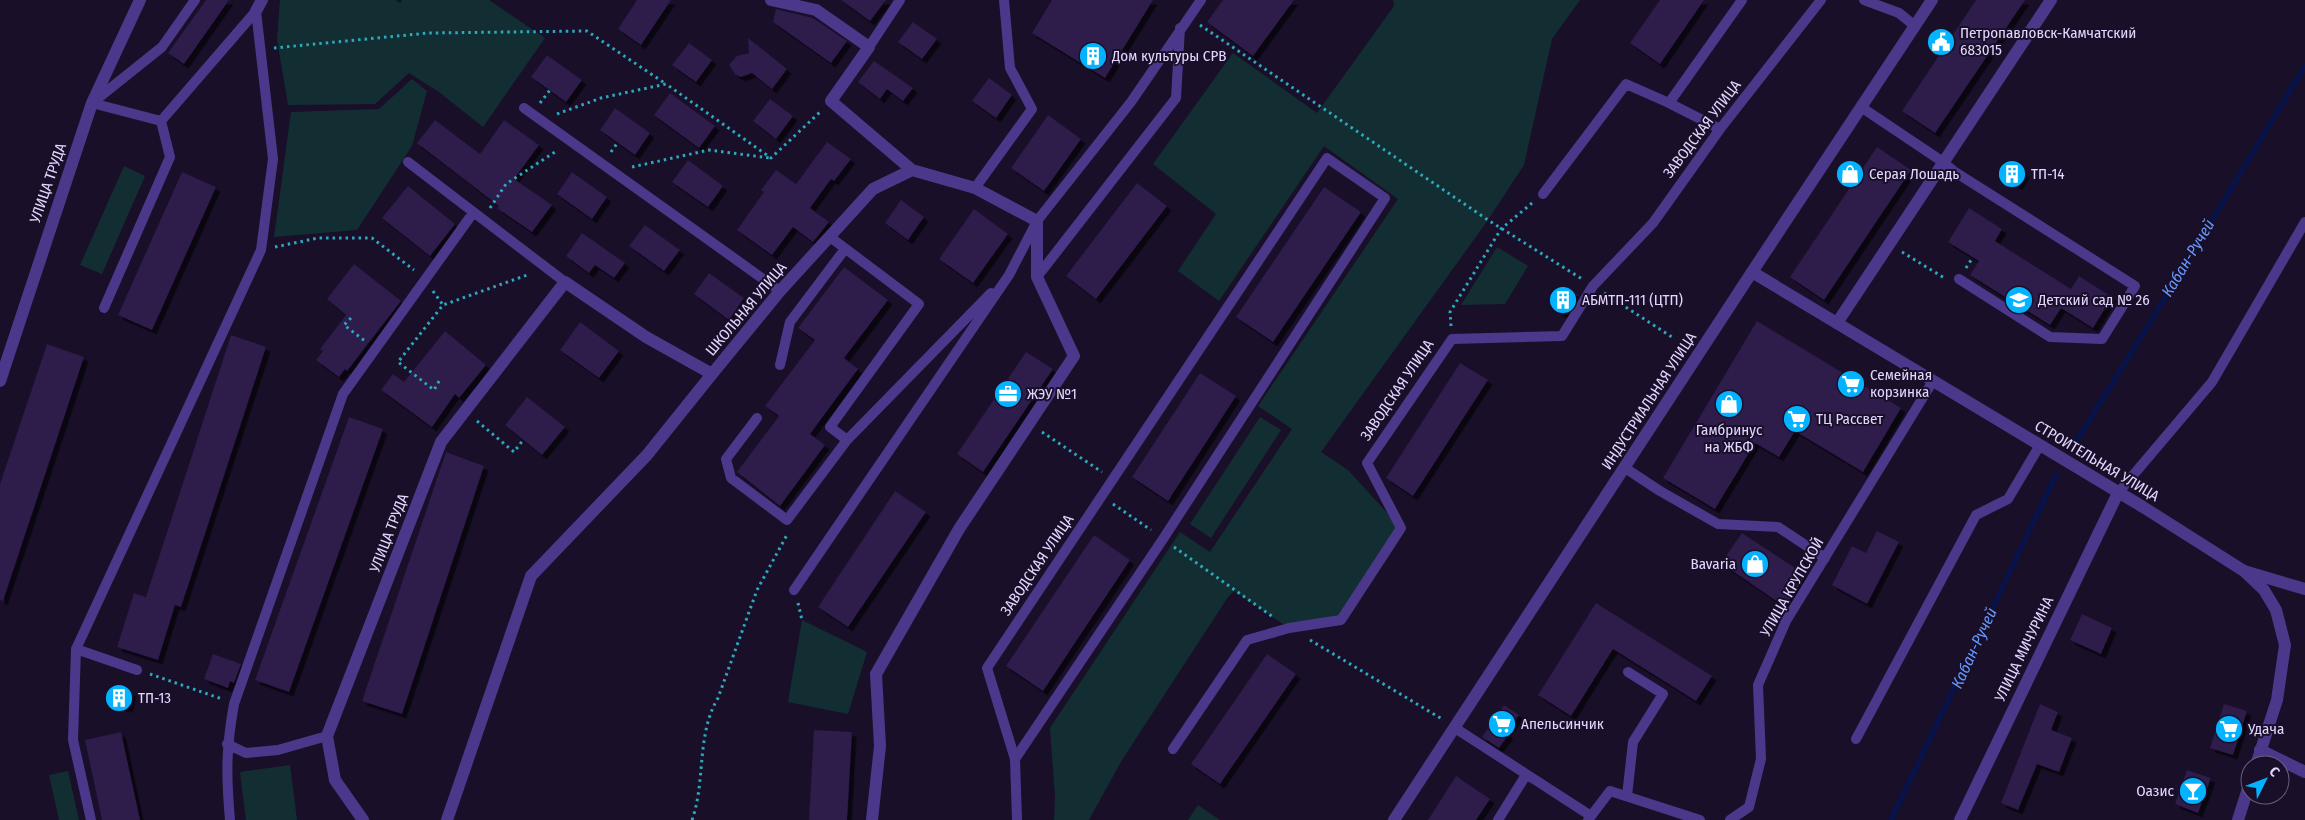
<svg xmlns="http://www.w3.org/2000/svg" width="2305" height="820" viewBox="0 0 2305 820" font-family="'Fira Sans Condensed',sans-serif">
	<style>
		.green { fill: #122e33 }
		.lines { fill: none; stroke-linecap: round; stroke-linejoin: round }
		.stream { stroke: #081349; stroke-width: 5.5 }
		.building { fill: #2e1a4b; filter: url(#shadow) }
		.path { stroke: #2baabf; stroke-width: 3; stroke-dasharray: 2.5 4; stroke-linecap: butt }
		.service { stroke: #4c388a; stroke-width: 10 }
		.minor { stroke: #4c388a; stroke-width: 12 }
		.tertiary { stroke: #4c388a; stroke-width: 12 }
		.labels { text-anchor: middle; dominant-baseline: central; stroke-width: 4; stroke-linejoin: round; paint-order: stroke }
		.poi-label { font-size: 15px; fill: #e4d7ff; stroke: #190f29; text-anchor: start }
		.street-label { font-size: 15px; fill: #e4d7ff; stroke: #190f29 }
		.water-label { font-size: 16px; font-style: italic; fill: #6599ff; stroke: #190f29 }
	</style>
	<defs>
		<filter id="shadow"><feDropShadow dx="4.5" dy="4.5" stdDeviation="0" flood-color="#0009"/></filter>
	</defs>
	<rect width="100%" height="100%" fill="#190f29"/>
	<path class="green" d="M280 0H396L400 3 402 0H489L545 38 483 127 439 92 409 73 375 104 288 105 277 39Z
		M1393 0H1580L1552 39 1524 165 1488 220 1321 452 1348 470 1401 528 1341 620 1289 628 1234 591 1228 597 1122 760 1089 820H1054L1055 797 1050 728 1180 532 1210 552 1292 429 1258 406 1398 199 1324 146 1219 301 1178 271 1216 214 1153 164 1233 53 1317 113 1394 6Z
		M412 79 427 91 412 146 357 230 274 237 291 112 379 109Z
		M124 166 145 176 102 274 80 265Z
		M1497 247 1528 266 1505 304 1461 305Z
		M1260 417 1281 430 1211 538 1190 524Z
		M802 620 867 652 848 714 788 702Z
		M290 765 297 820H246L240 772Z
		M68 771 79 820H59L49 775Z
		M1198 805 1220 820H1188Z"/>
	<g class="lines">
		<path class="stream" d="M2071 450 2167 295 2305 66
			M1891 820 2056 475"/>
	</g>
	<path class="building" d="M206 0H229L184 64 168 53Z
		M637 0H671L641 45 618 29Z
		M841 0H886L870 21Z
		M1052 0H1153L1105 78 1032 33Z
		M1223 0H1294L1253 56 1207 22Z
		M1660 0H1704L1660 64 1630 43Z
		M1976 0H2025L1935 133 1902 111Z
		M776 9 813 18 847 41 831 63 773 22Z
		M913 22 937 39 922 59 898 42Z
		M748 38 787 69 772 89 752 73 741 77 735 74 729 65 737 56 749 53Z
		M689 43 712 60 696 82 672 65Z
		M547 55 582 80 566 102 531 77Z
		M874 61 913 88 903 101 887 89 880 99 858 82Z
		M989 78 1012 95 996 118 972 101Z
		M670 93 715 126 699 148 654 115Z
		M770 99 793 116 776 139 753 121Z
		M615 108 650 133 635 155 600 130Z
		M1048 115 1081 139 1044 191 1011 168Z
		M435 120 480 154 504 120 539 145 514 179 552 205 532 232 497 208 499 206 417 143Z
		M827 142 851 159 834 181 831 179 810 208 829 222 813 242 793 227 772 255 737 230 764 192 761 190 776 170 796 184Z
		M1877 147 1911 170 1824 300 1790 277Z
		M688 160 723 186 708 207 672 182Z
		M2005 161 2025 173 2018 186 1998 175Z
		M182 172 216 187 152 330 118 315Z
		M572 172 607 197 592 219 557 194Z
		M1137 183 1167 206 1096 299 1066 276Z
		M408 186 455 224 430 256 382 218Z
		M1324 187 1361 212 1273 342 1236 317Z
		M901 200 924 217 908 240 885 223Z
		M1969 208 2002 229 1995 241 2071 289 2079 276 2112 297 2093 328 2061 308 2050 325 1970 275 1979 261 1948 242Z
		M974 209 1008 234 973 283 939 259Z
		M645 225 680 250 664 271 629 246Z
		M582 233 625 263 614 278 595 265 589 273 566 256Z
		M354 264 401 301 347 371 345 369 339 377 316 360 323 351 320 349 346 315 327 299Z
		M844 267 888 300 844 358 858 369 810 434 825 445 780 506 737 472 779 416 765 406 815 340 798 328Z
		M709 273 744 298 729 320 694 294Z
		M1563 285 1578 295 1564 315 1549 305Z
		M1757 321 1901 408 1863 472 1795 431 1779 457 1755 443 1715 509 1663 478Z
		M580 322 619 351 599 378 560 350Z
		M445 331 486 365 459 398 455 394 432 427 381 390 393 374 404 382Z
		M231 335 266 347 181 607 175 605 158 660 117 647 134 593 146 597Z
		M47 344 84 357 3 601 0 600V484Z
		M1026 352 1053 369 983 472 957 454Z
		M1460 363 1488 380 1413 496 1386 478Z
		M1200 373 1236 396 1168 501 1132 477Z
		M527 397 565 427 542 455 505 425Z
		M349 417 383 429 289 692 255 680Z
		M446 452 484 466 402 714 362 701Z
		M895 491 926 512 848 627 818 607Z
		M1877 531 1899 542 1867 604 1832 585 1852 546 1866 553Z
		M1742 533 1806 575 1785 607 1721 563Z
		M1094 535 1130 560 1043 691 1006 666Z
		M1596 603 1712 676 1696 701 1613 649 1571 716 1538 695Z
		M2082 614 2112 628 2101 654 2070 640Z
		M213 654 241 664 234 683 230 681 228 688 204 679Z
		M1267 654 1296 674 1220 784 1191 764Z
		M111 687 132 692 128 708 107 704Z
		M2040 704 2058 712 2051 730 2072 738 2059 772 2037 764 2018 810 2001 803Z
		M2224 704 2247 711 2233 755 2210 748Z
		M1504 705 1519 715 1506 732 1509 734 1499 748 1482 737Z
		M814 730 852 732 847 820H809Z
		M121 732 140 820H102L85 740Z
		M2187 770 2211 778 2198 813 2175 804Z
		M1456 776 1490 799 1476 820H1428Z"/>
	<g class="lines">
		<path class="path" d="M1200 25 1488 220 1582 279
			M274 48 429 33 587 31 666 84
			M540 103 550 90
			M557 114 601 98 666 84 771 158 820 112
			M611 152 618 142
			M632 167 709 150 770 158
			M490 208 506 184 558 150
			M275 247 318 238H372L414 270
			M1902 252 1946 279
			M1966 268 1973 257
			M433 291 443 305
			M1604 293 1675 339
			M351 318 344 325 365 341
			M1451 326 1450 312 1501 229 1532 203
			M439 381 434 390 398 362 443 305 530 274
			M477 421 514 452 523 440
			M1042 432 1102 472
			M1113 504 1151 530
			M1174 547 1273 617
			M798 603 802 620
			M1310 640 1442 719
			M150 674 222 699
			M692 820C706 781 696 735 718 698L757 590 788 533"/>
		<path class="service" d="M195 0 162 47 92 103 161 121 256 11
			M1864 0 1899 13 1915 26
			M869 47 900 0
			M1861 107 1943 162 1955 172 2135 286 2102 339 2050 337 1959 279
			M524 108 780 291
			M1720 129 1669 103 1742 0
			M408 162 565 282
			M975 188 1032 109 1010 68 1004 0
			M1543 194 1626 84 1669 103
			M830 237 919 304 830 427 847 440
			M1037 277 1176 98 1180 28
			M104 308 170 157 161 121
			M780 365 790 322 845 249
			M757 418 726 459 731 478 787 520 847 440 991 293
			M1625 468 1660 491 1718 524 1778 527 1825 558
			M2118 493 2212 382 2305 222
			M794 590 1009 275 1037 221 1131 102 1201 0
			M76 649 73 740 91 820
			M137 670 76 649 261 250 273 159 256 11
			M1455 728 1591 816
			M1856 739 1976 515 2008 499 2040 445
			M227 744 246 753 278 750 327 736
			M1173 749 1247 640 1289 628 1341 620 1401 528 1367 463 1452 339 1562 336 1593 286 1653 223 1720 129 1821 0
			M1015 759 1163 539 1385 198 1327 158 987 668 1015 759 1017 820
			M1627 796 1633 742 1663 694 1628 672
			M230 820C226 775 226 748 234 704L343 394 473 213
			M1498 820 1526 775
			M1588 820 1610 791 1700 820
			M1730 820 1749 807 1761 759 1758 685 1786 621 1933 381"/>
		<path class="minor" d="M771 0 816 10 869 47 831 101 912 170
			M256 11 262 0
			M1837 323 2051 0
			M0 381 92 103 140 0
			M2244 571 2305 589
			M2260 750 2305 772
			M363 820 335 780 327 736 441 442 565 282 646 337 712 374 780 291 873 189 912 170 975 188 1037 221V277L1074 356 959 529 876 674 880 746 872 820
			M447 820 531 576 647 455 712 374
			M1394 820 1752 272
			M1960 820 2118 493"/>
		<path class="tertiary" d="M1932 0 1752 272 2143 507 2244 571 2264 590 2276 610 2285 645 2277 700 2256 765
			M2238 820 2250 782"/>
	</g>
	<defs>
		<symbol id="civic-disc" viewBox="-11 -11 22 22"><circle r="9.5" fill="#03b3ff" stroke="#190f29"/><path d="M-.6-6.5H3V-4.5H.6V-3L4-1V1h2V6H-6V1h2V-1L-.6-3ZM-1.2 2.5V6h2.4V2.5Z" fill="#fff"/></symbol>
		<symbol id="building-disc" viewBox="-11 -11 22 22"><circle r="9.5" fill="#03b3ff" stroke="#190f29"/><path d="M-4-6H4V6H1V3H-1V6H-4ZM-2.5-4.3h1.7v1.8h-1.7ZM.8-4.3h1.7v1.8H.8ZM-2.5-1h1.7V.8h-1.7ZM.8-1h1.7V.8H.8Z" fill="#fff"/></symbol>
		<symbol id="shop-disc" viewBox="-11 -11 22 22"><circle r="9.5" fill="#03b3ff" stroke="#190f29"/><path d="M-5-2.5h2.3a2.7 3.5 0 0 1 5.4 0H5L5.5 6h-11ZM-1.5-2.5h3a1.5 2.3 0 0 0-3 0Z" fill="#fff"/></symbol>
		<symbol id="school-disc" viewBox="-11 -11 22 22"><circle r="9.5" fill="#03b3ff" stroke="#190f29"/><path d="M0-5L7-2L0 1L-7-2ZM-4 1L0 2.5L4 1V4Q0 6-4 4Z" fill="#fff"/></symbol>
		<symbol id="supermarket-disc" viewBox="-11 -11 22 22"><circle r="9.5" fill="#03b3ff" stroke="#190f29"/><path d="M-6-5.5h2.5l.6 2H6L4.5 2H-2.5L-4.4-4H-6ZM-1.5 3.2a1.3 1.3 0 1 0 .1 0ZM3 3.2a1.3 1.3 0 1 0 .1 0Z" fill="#fff"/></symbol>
		<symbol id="office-disc" viewBox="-11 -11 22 22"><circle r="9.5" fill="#03b3ff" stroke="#190f29"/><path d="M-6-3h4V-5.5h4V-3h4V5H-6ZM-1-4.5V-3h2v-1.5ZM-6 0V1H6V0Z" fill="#fff"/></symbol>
		<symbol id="bar-disc" viewBox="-11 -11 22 22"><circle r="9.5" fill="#03b3ff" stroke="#190f29"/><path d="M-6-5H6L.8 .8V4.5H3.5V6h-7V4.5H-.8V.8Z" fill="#fff"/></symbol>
	</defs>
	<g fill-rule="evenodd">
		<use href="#civic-disc" x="1925" y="26" width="32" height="32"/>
		<use href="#building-disc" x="1077" y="40" width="32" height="32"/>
		<use href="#shop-disc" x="1834" y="158" width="32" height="32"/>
		<use href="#building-disc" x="1996" y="158" width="32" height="32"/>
		<use href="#building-disc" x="1547" y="284" width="32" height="32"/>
		<use href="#school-disc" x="2003" y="284" width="32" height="32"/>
		<use href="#supermarket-disc" x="1835" y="368" width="32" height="32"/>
		<use href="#office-disc" x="992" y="378" width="32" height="32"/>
		<use href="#shop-disc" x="1713" y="388" width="32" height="32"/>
		<use href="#supermarket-disc" x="1781" y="403" width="32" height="32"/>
		<use href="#shop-disc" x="1739" y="548" width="32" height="32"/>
		<use href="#building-disc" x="103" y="682" width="32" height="32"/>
		<use href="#supermarket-disc" x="1486" y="708" width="32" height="32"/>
		<use href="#supermarket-disc" x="2213" y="713" width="32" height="32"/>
		<use href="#bar-disc" x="2177" y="775" width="32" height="32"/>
	</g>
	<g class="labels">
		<g class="poi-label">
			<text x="1960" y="33">Петропавловск-Камчатский<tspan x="1960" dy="17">683015</tspan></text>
			<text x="1112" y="56">Дом культуры СРВ</text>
			<text x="1869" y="174">Серая Лошадь</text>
			<text x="2031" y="174">ТП-14</text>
			<text x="1582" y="300">АБМТП-111 (ЦТП)</text>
			<text x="2038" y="300">Детский сад № 26</text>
			<text x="1870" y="375">Семейная<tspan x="1870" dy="17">корзинка</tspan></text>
			<text x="1027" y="394">ЖЭУ №1</text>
			<text x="1816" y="419">ТЦ Рассвет</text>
			<text x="1729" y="430" text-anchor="middle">Гамбринус<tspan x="1729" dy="17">на ЖБФ</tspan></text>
			<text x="1736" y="564" text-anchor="end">Bavaria</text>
			<text x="138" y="698">ТП-13</text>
			<text x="1521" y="724">Апельсинчик</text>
			<text x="2248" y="729">Удача</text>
			<text x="2174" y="791" text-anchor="end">Оазис</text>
		</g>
		<g class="street-label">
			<text transform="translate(1702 129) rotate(-53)">ЗАВОДСКАЯ УЛИЦА</text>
			<text transform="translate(48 183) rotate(-71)">УЛИЦА ТРУДА</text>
			<text transform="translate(746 309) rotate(-50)">ШКОЛЬНАЯ УЛИЦА</text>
			<text transform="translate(1397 390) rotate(-56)">ЗАВОДСКАЯ УЛИЦА</text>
			<text transform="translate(1649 401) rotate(-57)">ИНДУСТРИАЛЬНАЯ УЛИЦА</text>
			<text transform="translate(2097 461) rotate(31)">СТРОИТЕЛЬНАЯ УЛИЦА</text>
			<text transform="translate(389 533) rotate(-69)">УЛИЦА ТРУДА</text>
			<text transform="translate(1037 565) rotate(-56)">ЗАВОДСКАЯ УЛИЦА</text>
			<text transform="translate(1792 587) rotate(-60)">УЛИЦА КРУПСКОЙ</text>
			<text transform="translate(2024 649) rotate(-64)">УЛИЦА МИЧУРИНА</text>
		</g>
		<g class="water-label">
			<text transform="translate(2188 258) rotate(-59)">Кабан-Ручей</text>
			<text transform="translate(1974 648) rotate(-65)">Кабан-Ручей</text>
		</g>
	</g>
	<g transform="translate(2265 780) rotate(48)"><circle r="24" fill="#190f29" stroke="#6a5f7f"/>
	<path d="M0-4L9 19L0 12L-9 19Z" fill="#03b3ff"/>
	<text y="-8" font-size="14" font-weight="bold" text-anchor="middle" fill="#e4d7ff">С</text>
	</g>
</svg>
